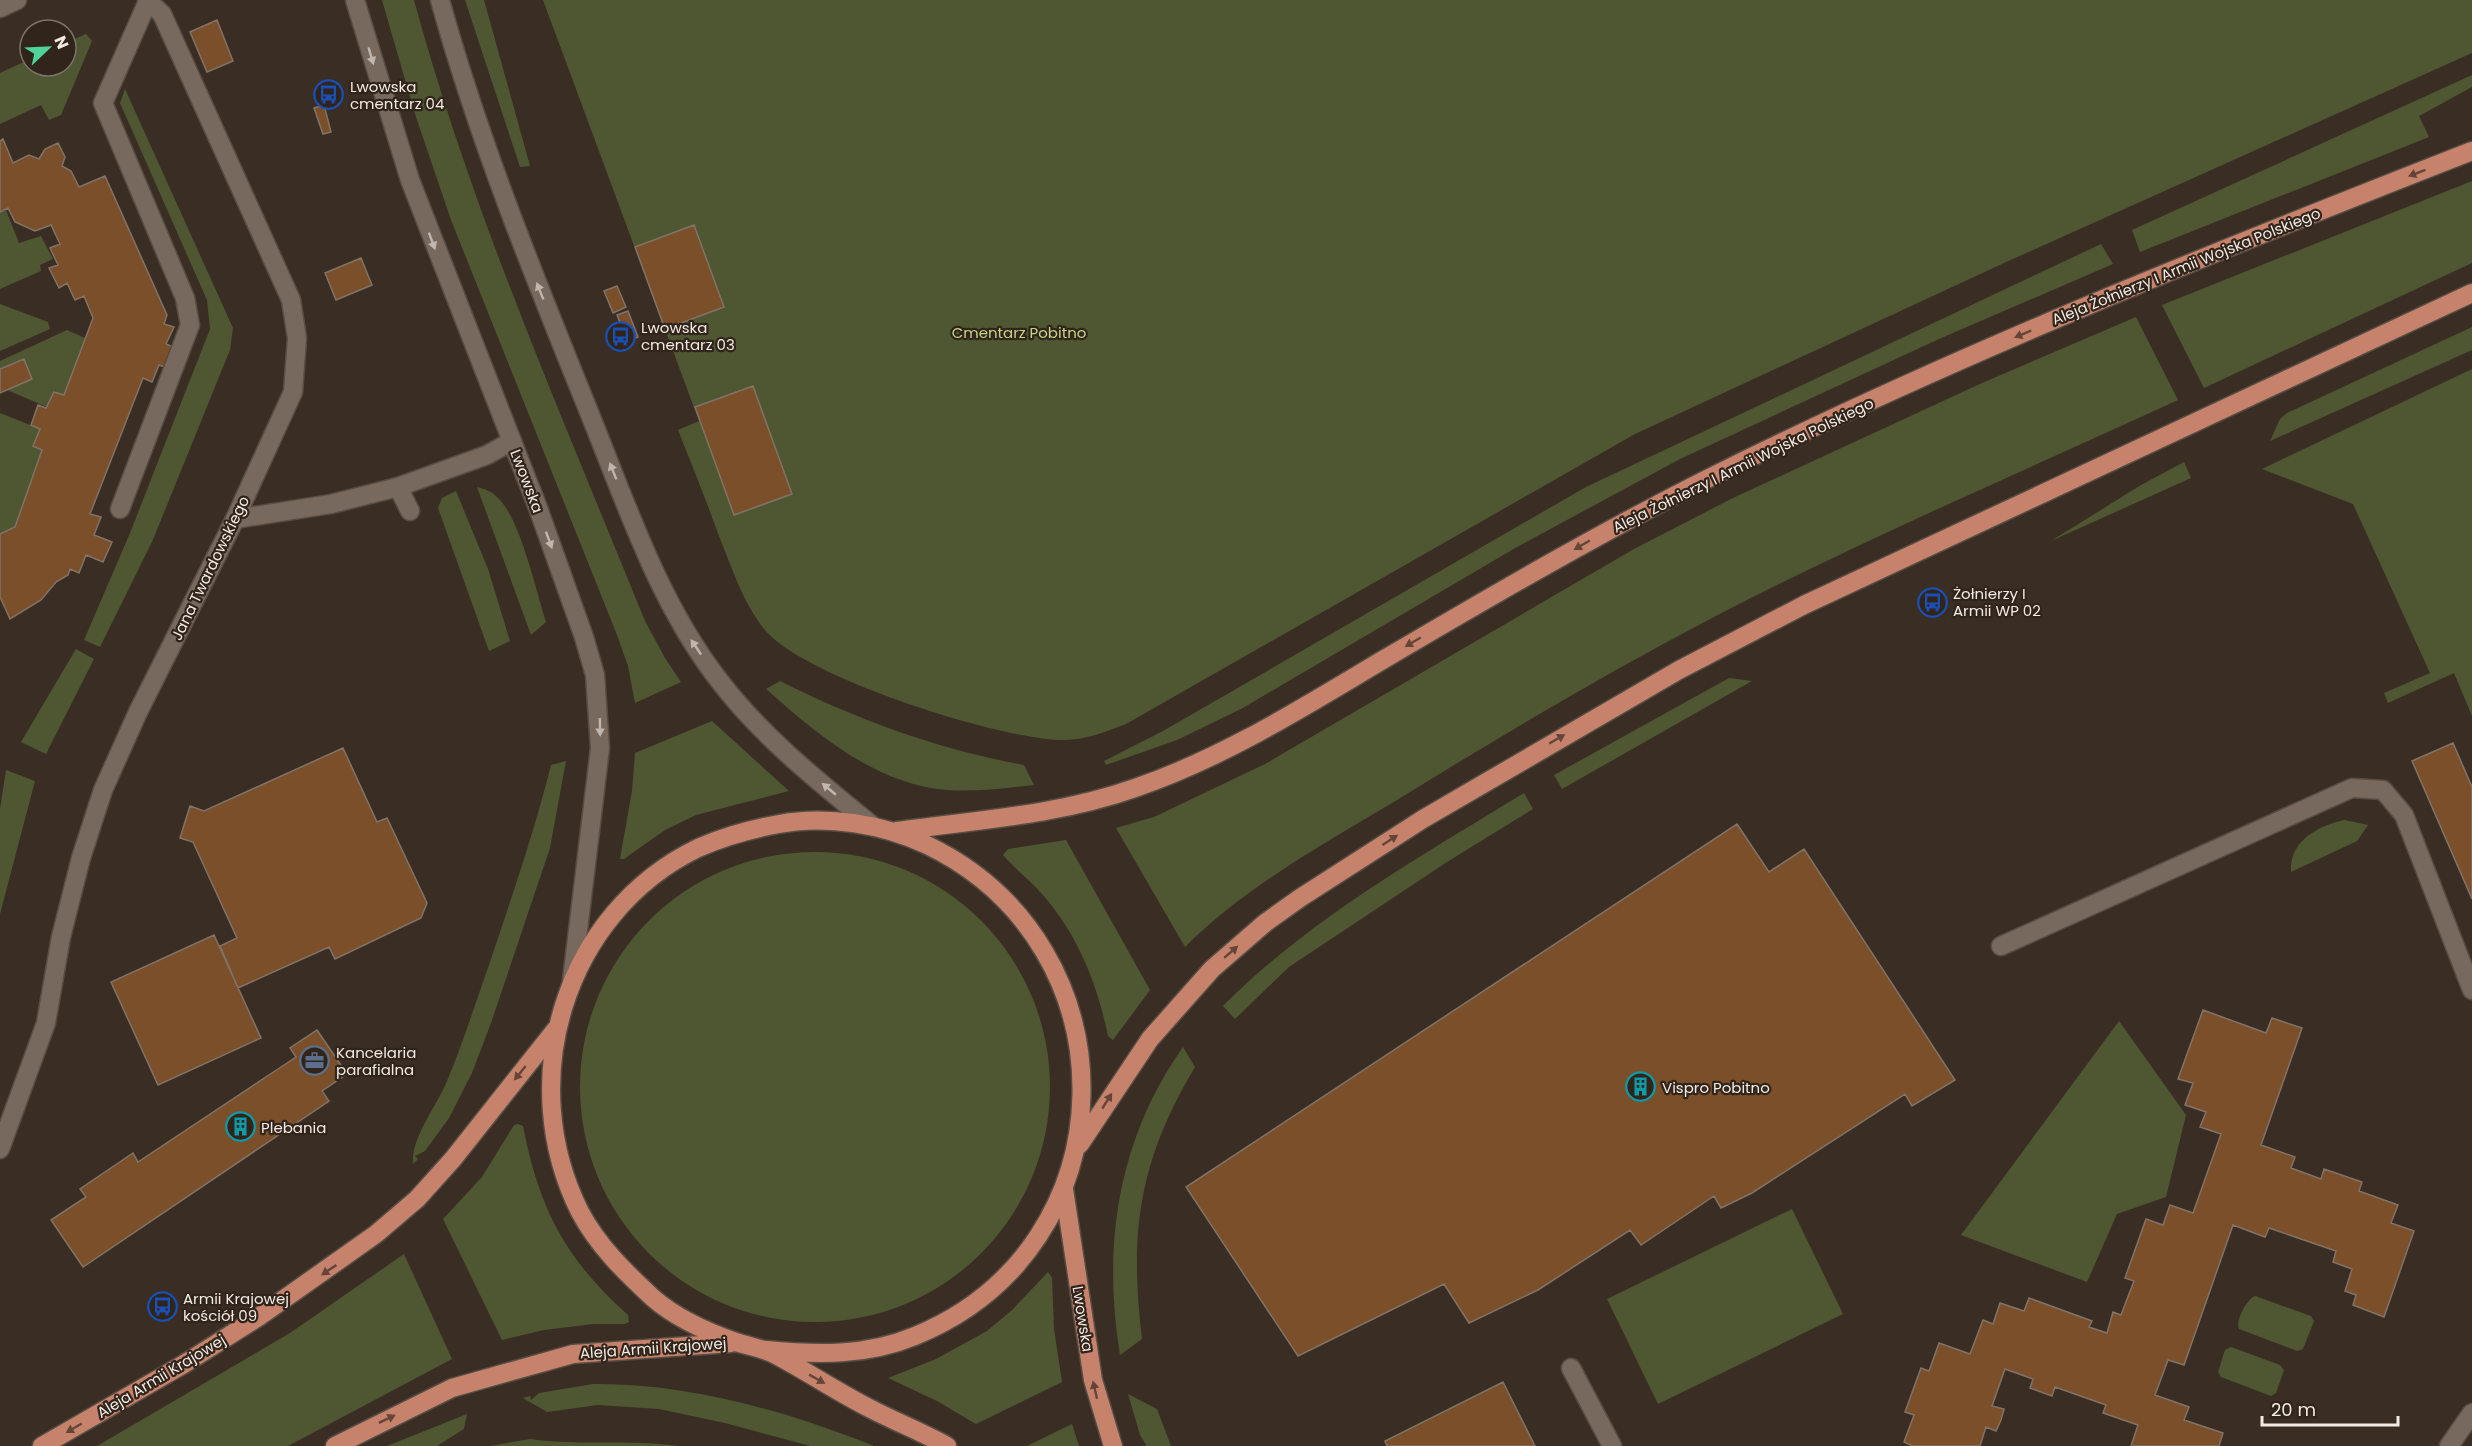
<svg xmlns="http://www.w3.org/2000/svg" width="2472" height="1446" viewBox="0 0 2472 1446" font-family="Poppins,sans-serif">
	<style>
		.green { fill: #4e5731 }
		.building { fill: #7b4f29; stroke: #817368; stroke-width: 1.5 }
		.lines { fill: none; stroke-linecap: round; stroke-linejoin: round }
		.lane-casing { stroke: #574d45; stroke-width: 21 }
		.street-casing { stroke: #574d45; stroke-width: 21 }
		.secondary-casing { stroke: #574d45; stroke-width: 21 }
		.primary-casing { stroke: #574d45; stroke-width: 21 }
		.lane { stroke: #77695e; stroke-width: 18 }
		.street { stroke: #77695e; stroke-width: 18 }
		.secondary { stroke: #77695e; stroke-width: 18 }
		.primary { stroke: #c7826c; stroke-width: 18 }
		.oneway { fill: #c1b6ae }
		.oneway2 { fill: #654537 }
		.labels { text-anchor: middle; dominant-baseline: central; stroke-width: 4.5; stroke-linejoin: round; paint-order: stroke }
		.poi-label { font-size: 15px; fill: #f2eae3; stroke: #30241b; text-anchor: start }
		.street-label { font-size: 15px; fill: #f2eae3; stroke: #30241b }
		.park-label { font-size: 15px; fill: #c3d683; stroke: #30241b }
	</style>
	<rect width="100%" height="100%" fill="#3a2e24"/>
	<path class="green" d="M382 0H414C472 213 562 416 645 621L665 658 681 682 635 703 628 666 617 635 451 220 415 114Z
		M465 0H484L530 166 520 167Z
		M543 0H2472V53L2004 263 1635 434 1126 724C1107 731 1086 740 1065 740 1003 741 803 677 765 630 743 603 732 568 719 536 706 500 692 465 678 430L699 421Z
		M86 34 92 41 61 115 49 120 41 105 0 124V73L30 59V66H66V43Z
		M2472 75V87L2419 116 2429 137 2140 252 2132 230Z
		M125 89 233 328 230 350 152 542 100 647 84 640 130 533 210 329 207 300 120 103Z
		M2472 181V263L2204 388 2162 305Z
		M6 210 19 243 41 236 53 259 40 265 41 271 0 289V212Z
		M2101 244 2113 264 1939 339 1680 459 1517 547 1241 709 1177 740 1106 765 1104 761 1163 731 1586 487Z
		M0 304 48 322 50 329 0 351Z
		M2136 317 2178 400C2022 472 1864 539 1712 618 1611 671 1512 729 1415 789 1337 837 1250 882 1185 947L1116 828 1154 817 1265 764 1634 549 1733 498 1982 383Z
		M2472 327V350L2270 441 2280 419 2287 413Z
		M67 330 85 338 64 395 54 391 47 407 7 390 0 393V361Z
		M2472 369V716L2454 673 2388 703 2384 693 2430 673 2353 504 2262 469Z
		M0 413 40 429 33 446 42 450 15 527 0 534Z
		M2184 462 2191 478 2051 541 2141 485Z
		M477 487C485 489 493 492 498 498 520 518 536 591 546 622L531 635Z
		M456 491 488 569 510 641 489 651 438 508 442 498Z
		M76 649 94 659 46 754 21 742Z
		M1729 678 1752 681 1562 789 1554 775Z
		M780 681C858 720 937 749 1024 765L1034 785C1005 788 976 792 947 790 875 784 817 734 766 689Z
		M712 721 789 791 696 815 665 830 624 859H620L632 791 635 753Z
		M566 761 550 848 491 1023 472 1073 449 1118 425 1151 415 1156 418 1159 413 1164C411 1137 437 1106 447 1081 463 1043 475 1004 489 965 511 899 534 833 551 765Z
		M6 770 35 781 0 914V809Z
		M1524 793 1533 809 1447 862 1289 967 1235 1019 1223 1006C1308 920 1421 856 1524 793Z
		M2344 820 2368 825 2357 841 2291 872C2289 841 2318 826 2344 820Z
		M1066 840 1150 990 1113 1040 1108 1036C1097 983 1078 935 1042 894 1030 880 1015 869 1003 855L1008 849Z
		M580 1087a235 235 0 1 1 470 0a235 235 0 1 1-470 0Z
		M2119 1021 2186 1115 2166 1197 2117 1214 2087 1282 1961 1235Z
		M1183 1047 1195 1067C1139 1161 1129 1231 1142 1339L1120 1355C1102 1245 1118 1139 1183 1047Z
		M518 1124 523 1126C539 1208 565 1259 628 1315L629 1322 625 1324H593L544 1330 502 1340 443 1219 482 1177 514 1125Z
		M1792 1209 1843 1314 1658 1404 1607 1299Z
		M404 1254 452 1359 288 1446H97L290 1333Z
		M1048 1272 1052 1278 1054 1329 1062 1382 976 1424 937 1401 888 1378 936 1359 987 1331 1012 1310Z
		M2255 1296 2311 1316 2314 1321 2303 1349 2297 1351 2239 1329C2235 1321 2247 1299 2255 1296Z
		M2231 1347 2280 1365 2284 1370 2276 1393 2271 1396 2221 1377 2218 1372 2225 1350Z
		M593 1384C688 1383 786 1411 874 1446H810L725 1423 659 1409 598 1405 547 1412 523 1398 530 1396 531 1400 539 1393Z
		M1128 1394 1157 1409 1171 1446H1145L1146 1445 1140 1435Z
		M467 1414 464 1429 437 1446H387Z
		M1072 1424 1079 1446H1027Z
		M530 1439C577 1446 629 1439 678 1446H490Z"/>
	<path class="building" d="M217 20 233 61 207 72 190 32Z
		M324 105 331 132 323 134 314 108Z
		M3 139 13 163 29 155 39 159 45 149 58 143 65 157 62 166 71 171 79 187 105 176 167 315 164 324 174 327 166 344 175 348 168 368 159 365 152 382 143 378 90 514 101 517 94 535 112 542 103 562 86 555 79 573 70 569 68 575 56 582 41 600 10 619 0 597V534L15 527 42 450 33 446 40 429 31 425 38 405 46 408 54 392 64 395 93 318 84 296 75 300 67 283 59 288 49 268 58 265 50 248 60 244 51 225 35 231 15 222 8 208 0 212V141Z
		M694 225 724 307 665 329 635 247Z
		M361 258 372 285 336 300 325 273Z
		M617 286 626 307 613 313 604 291Z
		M628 311 638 337 627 341 617 315Z
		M24 359 32 379 0 393V369Z
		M753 386 792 494 734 515 695 407Z
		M2453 743 2472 787V899L2412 761Z
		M343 748 377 822 387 818 427 903 421 918 335 959 329 947 238 988 220 946 237 938 193 842 180 838 190 806 204 811Z
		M1737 824 1769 872 1804 849 1955 1080 1912 1106 1905 1094 1752 1193 1721 1208 1714 1196 1641 1245 1630 1230 1538 1290 1469 1323 1444 1284 1298 1356 1186 1187Z
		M214 935 261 1038 158 1085 111 982Z
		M2203 1010 2266 1033 2272 1018 2302 1028 2261 1145 2295 1157 2291 1168 2321 1179 2324 1169 2362 1182 2359 1191 2398 1205 2391 1223 2414 1231 2384 1317 2353 1305 2356 1295 2345 1291 2352 1269 2333 1262 2336 1251 2269 1228 2265 1237 2233 1225 2184 1365 2168 1360 2155 1395 2189 1407 2184 1420 2223 1433 2219 1446H2131L2138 1425 2103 1413 2106 1405 2055 1387 2052 1396 2030 1388 2033 1379 2005 1369 1992 1406 2004 1409 2001 1420 1996 1431 1986 1427 1980 1446H1912L1904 1442 1914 1415 1905 1412 1921 1368 1929 1371 1939 1343 1970 1354 1983 1320 1993 1324 2000 1303 2024 1311 2029 1298 2092 1321 2089 1327 2107 1333 2113 1312 2121 1315 2134 1281 2125 1278 2146 1219 2163 1225 2170 1205 2193 1213 2221 1134 2200 1127 2206 1112 2185 1105 2193 1083 2178 1079Z
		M317 1030 347 1074 322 1091 329 1101 83 1267 51 1220 86 1197 80 1189 133 1153 138 1162 281 1067 296 1057 290 1048Z
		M1503 1382 1535 1446H1387L1385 1441Z"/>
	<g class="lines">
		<defs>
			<path id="lane" d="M398 487 487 455 512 441
				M120 509 190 325 185 298 103 103 148 1
				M235 519 331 504 398 487 410 511
				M2001 946 2352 788 2383 790 2404 815 2472 990
				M1571 1368 1612 1446"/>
			<path id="street" d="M0 8 17 0
				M0 1149 46 1023 61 937 81 858 103 790 138 712 235 519 293 392 297 338 291 300 162 14 147 0
				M2449 1446 2472 1413"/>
			<path id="secondary" d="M355 0 410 180 538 508 584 637 595 675 600 748 572 980
				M440 0C480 145 537 283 593 422 628 509 660 604 718 679 761 736 819 782 874 827"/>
			<path id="primary" d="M897 831C977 820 1059 815 1135 788 1223 758 1302 708 1381 661 1488 598 1596 535 1707 479 1955 355 2214 252 2472 151
				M1080 1144 1150 1039 1212 969 1265 923 1300 898 1423 819 1679 670 1804 605 2472 293
				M1064 1189 1093 1380 1113 1446
				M766 1350C817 1355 867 1356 915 1336 1133 1247 1137 946 927 845 883 824 827 815 779 824 751 829 725 836 698 848 564 913 514 1081 580 1212 598 1246 625 1272 653 1298 676 1318 707 1332 736 1342 748 1346 760 1348 772 1353 805 1370 837 1392 871 1409 896 1422 922 1432 947 1446
				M42 1446 184 1364 260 1316 376 1234 417 1199 453 1159 556 1029
				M335 1446 452 1388 573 1354 731 1343"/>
		</defs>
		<use href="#lane" class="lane-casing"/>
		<use href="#street" class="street-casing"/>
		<use href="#secondary" class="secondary-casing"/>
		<use href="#primary" class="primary-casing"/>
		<use href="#lane" class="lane"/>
		<use href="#street" class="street"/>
		<use href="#secondary" class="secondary"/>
		<use href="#primary" class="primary"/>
	</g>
	<defs><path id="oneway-solid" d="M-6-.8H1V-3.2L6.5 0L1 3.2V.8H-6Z" transform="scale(1.5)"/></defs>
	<g class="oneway">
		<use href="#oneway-solid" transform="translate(371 56) rotate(74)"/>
		<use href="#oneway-solid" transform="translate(432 241) rotate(70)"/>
		<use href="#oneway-solid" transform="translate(540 291) rotate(-112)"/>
		<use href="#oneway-solid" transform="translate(613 471) rotate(-112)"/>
		<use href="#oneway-solid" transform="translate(549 540) rotate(70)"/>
		<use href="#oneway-solid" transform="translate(696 647) rotate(-124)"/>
		<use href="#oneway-solid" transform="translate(600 727) rotate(89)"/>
		<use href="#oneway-solid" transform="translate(829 789) rotate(-140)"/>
	</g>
	<g class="oneway2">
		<use href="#oneway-solid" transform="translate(2417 173) rotate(159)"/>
		<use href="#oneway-solid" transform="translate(2023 334) rotate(157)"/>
		<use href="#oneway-solid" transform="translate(1582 545) rotate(150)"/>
		<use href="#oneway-solid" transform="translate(1413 642) rotate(150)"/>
		<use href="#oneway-solid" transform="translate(1557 739) rotate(-30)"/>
		<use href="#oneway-solid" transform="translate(1390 840) rotate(-33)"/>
		<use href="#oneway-solid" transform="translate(1231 952) rotate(-41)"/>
		<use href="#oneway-solid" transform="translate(520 1073) rotate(129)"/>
		<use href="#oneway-solid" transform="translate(1107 1101) rotate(-58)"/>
		<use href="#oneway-solid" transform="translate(329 1270) rotate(146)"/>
		<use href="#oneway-solid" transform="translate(817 1379) rotate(29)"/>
		<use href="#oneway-solid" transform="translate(1095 1390) rotate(-103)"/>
		<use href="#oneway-solid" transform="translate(387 1419) rotate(-26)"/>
		<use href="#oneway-solid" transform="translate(74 1428) rotate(150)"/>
	</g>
	<defs>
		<symbol id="bus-ring" viewBox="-11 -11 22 22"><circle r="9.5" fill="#30241b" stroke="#1a4fb4" stroke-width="1.5"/><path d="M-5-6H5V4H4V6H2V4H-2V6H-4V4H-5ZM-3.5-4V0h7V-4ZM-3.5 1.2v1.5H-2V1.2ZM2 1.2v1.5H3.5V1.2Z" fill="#1a4fb4"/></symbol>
		<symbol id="office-ring" viewBox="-11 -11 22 22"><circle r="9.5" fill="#30241b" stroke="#5c6f8a" stroke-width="1.5"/><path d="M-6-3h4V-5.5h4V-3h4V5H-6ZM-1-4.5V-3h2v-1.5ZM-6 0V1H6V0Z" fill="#5c6f8a"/></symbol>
		<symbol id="building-ring" viewBox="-11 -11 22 22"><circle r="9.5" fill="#30241b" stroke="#0f9aa8" stroke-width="1.5"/><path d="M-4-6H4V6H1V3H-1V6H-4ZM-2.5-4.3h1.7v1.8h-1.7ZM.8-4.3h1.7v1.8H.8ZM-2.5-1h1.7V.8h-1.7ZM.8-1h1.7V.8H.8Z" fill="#0f9aa8"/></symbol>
	</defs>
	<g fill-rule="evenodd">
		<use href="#bus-ring" x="312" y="78" width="33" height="33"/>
		<use href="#bus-ring" x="604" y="320" width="33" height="33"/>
		<use href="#bus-ring" x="1916" y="586" width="33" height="33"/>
		<use href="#office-ring" x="298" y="1044" width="33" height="33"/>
		<use href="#building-ring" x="1624" y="1070" width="33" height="33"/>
		<use href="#building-ring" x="224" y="1110" width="33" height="33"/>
		<use href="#bus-ring" x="146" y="1290" width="33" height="33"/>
	</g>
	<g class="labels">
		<g class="poi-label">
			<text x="350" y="86">Lwowska<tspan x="350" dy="17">cmentarz 04</tspan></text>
			<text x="641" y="327">Lwowska<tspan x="641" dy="17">cmentarz 03</tspan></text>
			<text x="1953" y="593">Żołnierzy I<tspan x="1953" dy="17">Armii WP 02</tspan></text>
			<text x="336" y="1052">Kancelaria<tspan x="336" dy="17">parafialna</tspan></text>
			<text x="1662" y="1087">Vispro Pobitno</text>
			<text x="261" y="1127">Plebania</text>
			<text x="183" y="1298">Armii Krajowej<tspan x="183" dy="17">kościół 09</tspan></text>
		</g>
		<g class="street-label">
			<text transform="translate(2186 266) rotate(-22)">Aleja Żołnierzy I Armii Wojska Polskiego</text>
			<text transform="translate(1743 465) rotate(-26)">Aleja Żołnierzy I Armii Wojska Polskiego</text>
			<text transform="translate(527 481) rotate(69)">Lwowska</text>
			<text transform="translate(210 568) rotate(-64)">Jana Twardowskiego</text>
			<text transform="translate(1083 1319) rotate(81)">Lwowska</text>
			<text transform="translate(653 1348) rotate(-4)">Aleja Armii Krajowej</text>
			<text transform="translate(161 1376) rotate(-31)">Aleja Armii Krajowej</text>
		</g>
		<g class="park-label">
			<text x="1019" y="332">Cmentarz Pobitno</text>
		</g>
	</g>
	<g transform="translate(48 48) rotate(67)"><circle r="28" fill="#30241b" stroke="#7e736b" stroke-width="1.5"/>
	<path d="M0-4.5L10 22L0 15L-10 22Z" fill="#50d398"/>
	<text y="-9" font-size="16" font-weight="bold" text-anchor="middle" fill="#f2eae3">N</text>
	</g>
	<path d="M2262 1416v9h136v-9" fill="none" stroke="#f2eae3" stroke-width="3"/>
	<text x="2271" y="1416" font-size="18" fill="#f2eae3" stroke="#30241b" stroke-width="4.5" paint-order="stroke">20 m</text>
</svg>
